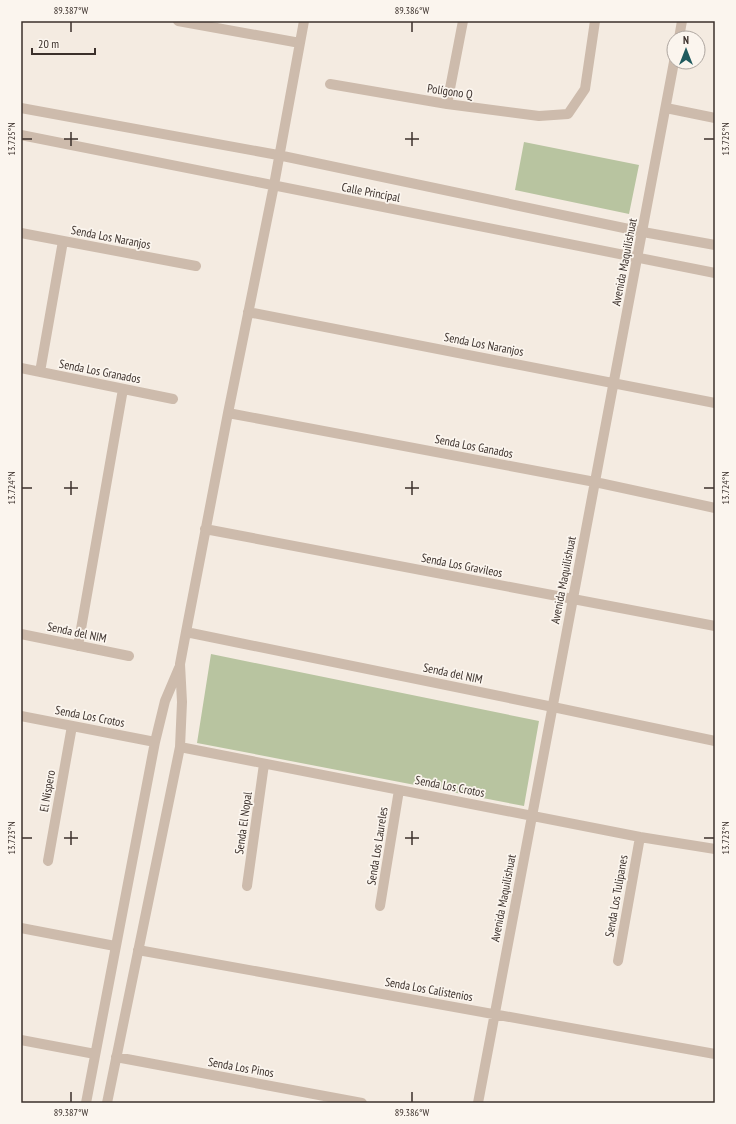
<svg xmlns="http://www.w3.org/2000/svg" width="736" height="1124" viewBox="0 0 736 1124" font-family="'PT Sans Narrow',sans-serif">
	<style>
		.green { fill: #b8c4a0 }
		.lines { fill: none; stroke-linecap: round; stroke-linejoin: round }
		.minor { stroke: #cdbbac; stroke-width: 10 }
		.ticks { fill: none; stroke: #3b302b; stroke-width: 1.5 }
		.labels { text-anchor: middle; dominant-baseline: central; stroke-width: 3.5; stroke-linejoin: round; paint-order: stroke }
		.street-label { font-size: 12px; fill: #3b302b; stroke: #fbf5ee }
		.neatline { fill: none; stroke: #3b302b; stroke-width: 1.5 }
		.ticks-label { font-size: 10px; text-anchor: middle; fill: #3b302b }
	</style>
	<rect width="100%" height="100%" fill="#f4ebe1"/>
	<path class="green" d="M524 142 639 165 629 214 515 190Z
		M211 654 539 721 524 806 197 743Z"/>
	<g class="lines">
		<path class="minor" d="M178 21 300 43
			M679 38 682 21
			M330 84 447 104 539 116 568 114 585 89 595 21
			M447 104 463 21
			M21 108 278 155 643 232 715 245
			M666 108 715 118
			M21 135 715 273
			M21 233 196 266
			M248 312 715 403
			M21 368 173 399
			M40 372 63 241
			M228 413 595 482 715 508
			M205 529 715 626
			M186 632 553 707 715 741
			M21 634 129 656
			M78 646 123 389
			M21 716 155 742
			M180 747 640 837 715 849
			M48 861 72 726
			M247 886 264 764
			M380 906 399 790
			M21 928 115 946
			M138 950 715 1054
			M618 961 640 837
			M21 1040 95 1054
			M116 1057 362 1103
			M86 1103 155 742 165 701 179 668
			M107 1103 180 747 182 702 180 664 186 632 228 413 274 185 304 21
			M478 1103 674 62"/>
	</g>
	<path class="ticks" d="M71 22V32M412 22V32M71 132V146M412 132V146M22 139H32M64 139H78M405 139H419M704 139H714M71 481V495M412 481V495M22 488H32M64 488H78M405 488H419M704 488H714M71 831V845M412 831V845M22 838H32M64 838H78M405 838H419M704 838H714M71 1092V1102M412 1092V1102"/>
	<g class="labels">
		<g class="street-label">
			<text transform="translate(450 91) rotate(8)">Polígono Q</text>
			<text transform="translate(371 192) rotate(11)">Calle Principal</text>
			<text transform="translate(111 237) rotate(11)">Senda Los Naranjos</text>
			<text transform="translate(624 262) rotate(-79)">Avenida Maquilishuat</text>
			<text transform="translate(484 344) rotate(11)">Senda Los Naranjos</text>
			<text transform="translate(100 371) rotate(11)">Senda Los Granados</text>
			<text transform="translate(474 446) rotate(11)">Senda Los Ganados</text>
			<text transform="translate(462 565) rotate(11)">Senda Los Gravileos</text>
			<text transform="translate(563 580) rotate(-79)">Avenida Maquilishuat</text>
			<text transform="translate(77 632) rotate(12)">Senda del NIM</text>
			<text transform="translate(453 673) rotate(12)">Senda del NIM</text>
			<text transform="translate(90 716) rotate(11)">Senda Los Crotos</text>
			<text transform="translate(450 786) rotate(11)">Senda Los Crotos</text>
			<text transform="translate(47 791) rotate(-80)">El Nispero</text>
			<text transform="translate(243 823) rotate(-82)">Senda El Nopal</text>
			<text transform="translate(377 846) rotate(-81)">Senda Los Laureles</text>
			<text transform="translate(616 896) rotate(-80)">Senda Los Tulipanes</text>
			<text transform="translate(503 898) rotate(-79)">Avenida Maquilishuat</text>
			<text transform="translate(429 989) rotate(10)">Senda Los Calistenios</text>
			<text transform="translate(241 1067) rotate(10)">Senda Los Pinos</text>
		</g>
	</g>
	<rect width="736" height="1124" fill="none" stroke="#fbf5ee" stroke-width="44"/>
	<g transform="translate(686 50)"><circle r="19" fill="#fbf5ee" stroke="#aea6a0"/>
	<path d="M0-3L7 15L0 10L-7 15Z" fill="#1f5a5e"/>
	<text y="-6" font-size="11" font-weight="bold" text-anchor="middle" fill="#3b302b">N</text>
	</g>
	<path d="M32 48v6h63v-6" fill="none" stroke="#3b302b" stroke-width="2"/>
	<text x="38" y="48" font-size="12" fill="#3b302b" stroke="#fbf5ee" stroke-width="3" paint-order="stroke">20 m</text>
	<rect x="22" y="22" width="692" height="1080" class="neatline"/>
	<g class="ticks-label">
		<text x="71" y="14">89.387°W</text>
		<text x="412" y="14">89.386°W</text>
		<text transform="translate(11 139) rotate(-90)" y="4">13.725°N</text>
		<text transform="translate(725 139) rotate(-90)" y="4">13.725°N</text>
		<text transform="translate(11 488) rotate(-90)" y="4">13.724°N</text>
		<text transform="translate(725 488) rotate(-90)" y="4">13.724°N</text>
		<text transform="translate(11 838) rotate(-90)" y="4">13.723°N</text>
		<text transform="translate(725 838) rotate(-90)" y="4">13.723°N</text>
		<text x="71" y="1116">89.387°W</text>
		<text x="412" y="1116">89.386°W</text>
	</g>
</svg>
